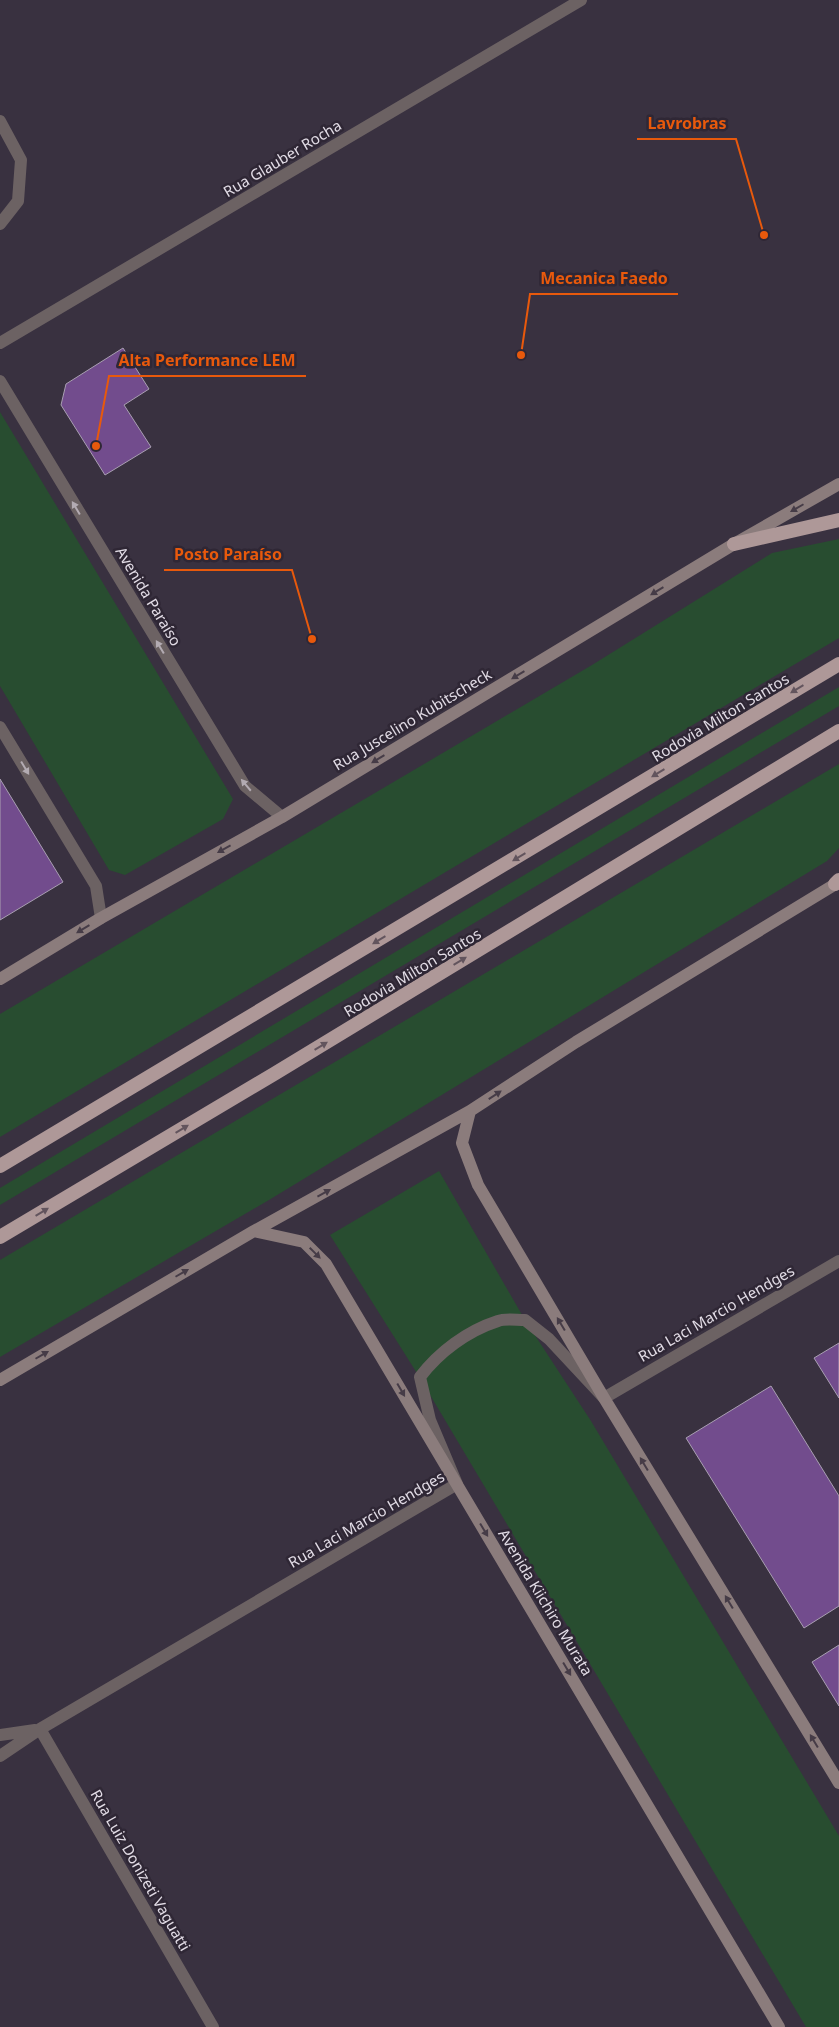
<svg xmlns="http://www.w3.org/2000/svg" width="839" height="2027" viewBox="0 0 839 2027" font-family="'Noto Sans',sans-serif">
	<style>
		.green { fill: #284d30 }
		.building { fill: #724c8d; stroke: #a99fb2 }
		.lines { fill: none; stroke-linecap: round; stroke-linejoin: round }
		.service { stroke: #6c6263; stroke-width: 12 }
		.minor { stroke: #6c6263; stroke-width: 12 }
		.tertiary { stroke: #6c6263; stroke-width: 12 }
		.secondary { stroke: #8b7c7c; stroke-width: 12 }
		.trunk { stroke: #ae9898; stroke-width: 14 }
		.oneway { fill: #b3abb2 }
		.oneway2 { fill: #463c47 }
		.oneway3 { fill: #62545d }
		.labels { text-anchor: middle; dominant-baseline: central; stroke-width: 5; stroke-linejoin: round; paint-order: stroke }
		.street-label { font-size: 15px; fill: #e2dce6; stroke: #2f2735 }
		.leader { fill: none; stroke: #e8590c; stroke-width: 2 }
		.callout-dot { fill: #e8590c; stroke: #2f2735; stroke-width: 2 }
		.callout-label { font-size: 16px; text-anchor: middle; font-weight: bold; fill: #e8590c; stroke: #2f2735; stroke-width: 5; stroke-linejoin: round; paint-order: stroke }
	</style>
	<rect width="100%" height="100%" fill="#393140"/>
	<path class="green" d="M0 412 233 799 223 819 125 875 109 870 0 686Z
		M839 539V638L0 1137V1014L592 665 772 553Z
		M839 687V706L0 1205V1188Z
		M839 764V848L827 861 269 1200 0 1357V1260Z
		M439 1171 525 1320 591 1421 839 1836V2027H806L420 1378 330 1235Z"/>
	<path class="building" d="M123 348 149 389 124 405 151 447 105 475 61 405 66 384Z
		M0 779 63 882 0 920Z
		M839 1343V1398L814 1358Z
		M771 1386 839 1496V1606L804 1628 686 1438Z
		M839 1645V1706L812 1662Z"/>
	<g class="lines">
		<path class="service" d="M0 121 21 160 18 201 0 224"/>
		<path class="minor" d="M0 343 581 0
			M40 1729 213 2027
			M0 1735 35 1730
			M0 1756 40 1729 457 1484 430 1420 420 1377C439 1352 467 1331 498 1321 505 1318 516 1320 525 1320L549 1339 604 1398 839 1261"/>
		<path class="tertiary" d="M0 381 245 786 282 817
			M0 727 96 886 101 918"/>
		<path class="secondary" d="M0 979 101 918 282 817 734 544 839 484
			M470 1111 462 1143 478 1185 604 1398 839 1783
			M254 1231 304 1242 326 1264 779 2027
			M0 1380 254 1231 470 1111 576 1042 839 882"/>
		<path class="trunk" d="M734 544 839 520
			M835 884 839 880
			M0 1166 839 664
			M0 1237 274 1074 839 731"/>
	</g>
	<defs><path id="oneway-solid" d="M-6-.8H1V-3.2L6.5 0L1 3.2V.8H-6Z" transform="scale(1.25)"/></defs>
	<g class="oneway">
		<use href="#oneway-solid" transform="translate(76 508) rotate(-121)"/>
		<use href="#oneway-solid" transform="translate(160 647) rotate(-121)"/>
		<use href="#oneway-solid" transform="translate(25 768) rotate(59)"/>
		<use href="#oneway-solid" transform="translate(246 785) rotate(-130)"/>
	</g>
	<g class="oneway2">
		<use href="#oneway-solid" transform="translate(797 508) rotate(150)"/>
		<use href="#oneway-solid" transform="translate(657 591) rotate(149)"/>
		<use href="#oneway-solid" transform="translate(518 675) rotate(149)"/>
		<use href="#oneway-solid" transform="translate(378 759) rotate(149)"/>
		<use href="#oneway-solid" transform="translate(224 849) rotate(151)"/>
		<use href="#oneway-solid" transform="translate(83 929) rotate(149)"/>
		<use href="#oneway-solid" transform="translate(495 1095) rotate(-33)"/>
		<use href="#oneway-solid" transform="translate(324 1193) rotate(-29)"/>
		<use href="#oneway-solid" transform="translate(315 1253) rotate(45)"/>
		<use href="#oneway-solid" transform="translate(182 1273) rotate(-30)"/>
		<use href="#oneway-solid" transform="translate(561 1324) rotate(-121)"/>
		<use href="#oneway-solid" transform="translate(42 1355) rotate(-30)"/>
		<use href="#oneway-solid" transform="translate(401 1390) rotate(60)"/>
		<use href="#oneway-solid" transform="translate(644 1464) rotate(-121)"/>
		<use href="#oneway-solid" transform="translate(484 1530) rotate(59)"/>
		<use href="#oneway-solid" transform="translate(729 1602) rotate(-121)"/>
		<use href="#oneway-solid" transform="translate(567 1669) rotate(59)"/>
		<use href="#oneway-solid" transform="translate(814 1741) rotate(-121)"/>
	</g>
	<g class="oneway3">
		<use href="#oneway-solid" transform="translate(797 689) rotate(149)"/>
		<use href="#oneway-solid" transform="translate(658 773) rotate(149)"/>
		<use href="#oneway-solid" transform="translate(519 857) rotate(149)"/>
		<use href="#oneway-solid" transform="translate(379 940) rotate(149)"/>
		<use href="#oneway-solid" transform="translate(460 961) rotate(-31)"/>
		<use href="#oneway-solid" transform="translate(321 1046) rotate(-31)"/>
		<use href="#oneway-solid" transform="translate(182 1129) rotate(-31)"/>
		<use href="#oneway-solid" transform="translate(42 1212) rotate(-31)"/>
	</g>
	<g class="labels">
		<g class="street-label">
			<text transform="translate(282 158) rotate(-31)">Rua Glauber Rocha</text>
			<text transform="translate(149 596) rotate(59)">Avenida Paraíso</text>
			<text transform="translate(720 717) rotate(-31)">Rodovia Milton Santos</text>
			<text transform="translate(412 719) rotate(-31)">Rua Juscelino Kubitscheck</text>
			<text transform="translate(412 972) rotate(-31)">Rodovia Milton Santos</text>
			<text transform="translate(716 1313) rotate(-30)">Rua Laci Marcio Hendges</text>
			<text transform="translate(366 1519) rotate(-30)">Rua Laci Marcio Hendges</text>
			<text transform="translate(546 1602) rotate(59)">Avenida Kiichiro Murata</text>
			<text transform="translate(141 1870) rotate(60)">Rua Luiz Donizeti Vaguatti</text>
		</g>
	</g>
	<path class="leader" d="M764 235L736 139H637M521 355L530 294H678M96 446L109 376H306M312 639L292 570H164"/>
	<g class="callout-dot">
		<circle cx="764" cy="235" r="5"/>
		<circle cx="521" cy="355" r="5"/>
		<circle cx="96" cy="446" r="5"/>
		<circle cx="312" cy="639" r="5"/>
	</g>
	<g class="callout-label">
		<text x="687" y="129">Lavrobras</text>
		<text x="604" y="284">Mecanica Faedo</text>
		<text x="207" y="366">Alta Performance LEM</text>
		<text x="228" y="560">Posto Paraíso</text>
	</g>
</svg>
